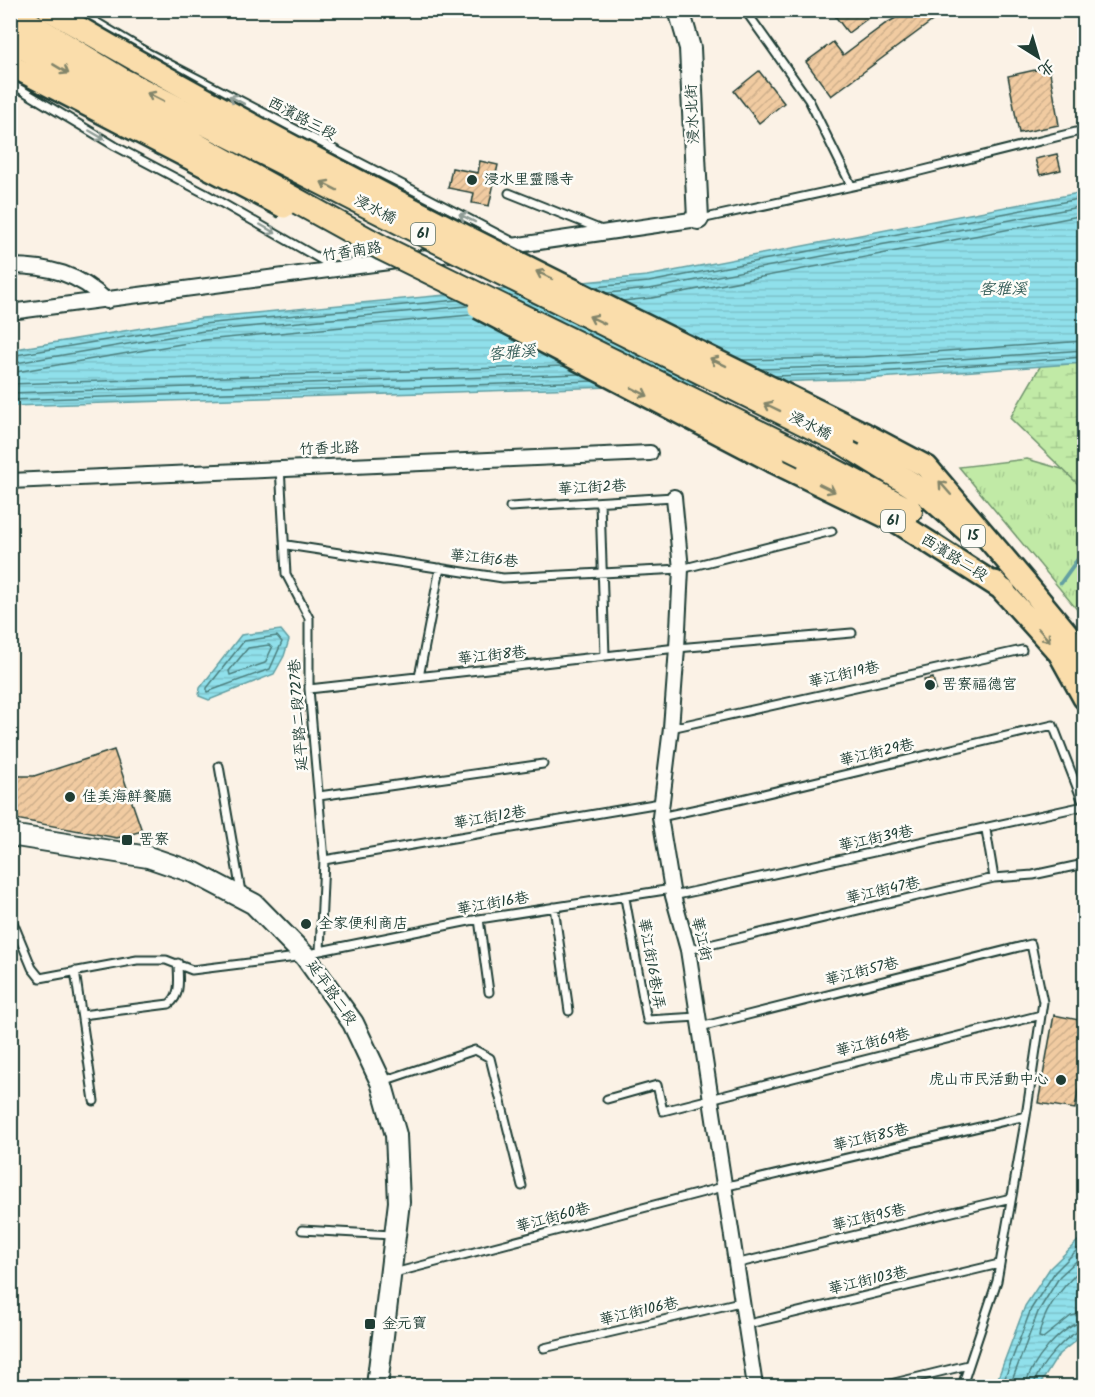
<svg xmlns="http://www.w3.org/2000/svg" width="1095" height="1397" viewBox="0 0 1095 1397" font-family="Kalam,'LXGW WenKai TC',sans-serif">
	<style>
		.grass { fill: url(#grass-tufts); stroke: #70946d; stroke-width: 1.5 }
		.wetland { fill: url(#wetland-marsh); stroke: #70946d; stroke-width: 1.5 }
		.water { fill: url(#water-rules); stroke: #639fa2; stroke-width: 1.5 }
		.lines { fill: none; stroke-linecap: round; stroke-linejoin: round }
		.shore { stroke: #4c7e7d; stroke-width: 1.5 }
		.stream { stroke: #639fa2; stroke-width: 4.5 }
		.building { fill: url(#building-hatch); stroke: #1f3d34; stroke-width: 1.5 }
		.lane-casing { stroke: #1f3d34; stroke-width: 11 }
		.street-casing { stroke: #1f3d34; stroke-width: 18 }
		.secondary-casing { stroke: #1f3d34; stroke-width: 24 }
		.primary-casing { stroke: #1f3d34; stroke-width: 26 }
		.highway-casing { stroke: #1f3d34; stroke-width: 28 }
		.lane { stroke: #fdfcf7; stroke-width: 7 }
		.street { stroke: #fdfcf7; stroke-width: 14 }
		.secondary { stroke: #fdfcf7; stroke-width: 20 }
		.primary { stroke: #faddab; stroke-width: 21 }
		.highway { stroke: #faddab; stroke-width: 24 }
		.primary-bridge-casing { stroke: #1f3d34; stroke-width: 26; stroke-linecap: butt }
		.highway-bridge-casing { stroke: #1f3d34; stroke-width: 28; stroke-linecap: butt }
		.primary-bridge { stroke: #faddab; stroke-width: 21 }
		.highway-bridge { stroke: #faddab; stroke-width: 24 }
		.oneway { stroke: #82856a }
		.oneway2 { stroke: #8e9c96 }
		.poi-dot { fill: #1f3d34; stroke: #fdfcf7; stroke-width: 2 }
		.labels { text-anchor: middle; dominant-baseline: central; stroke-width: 5; stroke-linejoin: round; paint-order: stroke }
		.shield { fill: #fdfcf7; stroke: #62766e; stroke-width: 1.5 }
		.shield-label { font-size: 14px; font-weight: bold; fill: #1f3d34 }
		.street-label { font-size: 15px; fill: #1f3d34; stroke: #fdfcf7 }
		.poi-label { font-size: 15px; fill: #1f3d34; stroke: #fdfcf7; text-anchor: start }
		.water-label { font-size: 16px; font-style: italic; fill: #365e59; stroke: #fdfcf7 }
	</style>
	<defs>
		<pattern id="grass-tufts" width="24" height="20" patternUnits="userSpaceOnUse" patternTransform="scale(1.5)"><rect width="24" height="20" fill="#c1eaa6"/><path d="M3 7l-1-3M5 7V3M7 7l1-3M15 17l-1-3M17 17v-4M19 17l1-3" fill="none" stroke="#a5ca90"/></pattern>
		<pattern id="wetland-marsh" width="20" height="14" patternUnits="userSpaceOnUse" patternTransform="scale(1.5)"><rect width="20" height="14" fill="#c1eaa6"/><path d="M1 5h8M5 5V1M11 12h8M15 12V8" fill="none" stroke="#a5ca90"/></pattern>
		<pattern id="water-rules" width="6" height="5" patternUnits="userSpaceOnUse" patternTransform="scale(1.5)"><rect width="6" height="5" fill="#90e0eb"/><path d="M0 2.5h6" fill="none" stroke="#7cc1ca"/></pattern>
		<pattern id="building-hatch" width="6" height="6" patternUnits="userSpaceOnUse" patternTransform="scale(1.5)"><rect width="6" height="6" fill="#f1cba1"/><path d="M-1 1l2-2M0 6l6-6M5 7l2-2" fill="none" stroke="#ceaf8b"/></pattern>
	</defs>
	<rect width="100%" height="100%" fill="#fbf2e6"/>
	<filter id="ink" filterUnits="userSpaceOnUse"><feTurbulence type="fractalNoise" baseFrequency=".0167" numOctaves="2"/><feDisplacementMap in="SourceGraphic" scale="12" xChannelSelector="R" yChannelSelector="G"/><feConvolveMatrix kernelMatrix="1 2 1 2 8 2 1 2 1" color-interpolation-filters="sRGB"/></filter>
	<g filter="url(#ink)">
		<path class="grass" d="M1027 459 1079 474 1084 479V618L959 467Z"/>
		<path class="wetland" d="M1084 295V490L1010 418 1073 310Z"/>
		<path class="water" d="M1084 192V363L865 379 11 406 10 350 202 318 647 276Z
			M281 630 289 640 284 656 274 674 209 700 199 696 200 688 241 635Z
			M1084 1235V1334L1059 1354 1039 1386H995L1025 1306 1050 1268Z"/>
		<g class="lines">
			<path class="shore" d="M594 287 649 282 1084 198
				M607 293 650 289 1084 206
				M622 301 652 298 1084 215
				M10 356 203 324 457 300
				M743 360 864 357 1084 341
				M10 364 204 331 467 306
				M760 369 864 366 1084 350
				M10 373 205 340 470 315
				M775 376 865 373 1084 357
				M10 384 564 366
				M10 393 580 374
				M10 400 594 381
				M277 636 282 642 270 669 207 692V688L244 641Z
				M269 645 272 648 265 663 230 675 229 671 248 648Z
				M1084 1266C1065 1284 1042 1310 1039 1337L1043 1338 1071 1316 1084 1313
				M1002 1386 1031 1309 1055 1272 1084 1243
				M1010 1386 1038 1312 1060 1276 1084 1254
				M1026 1386C1028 1366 1063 1323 1084 1322
				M1034 1386C1036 1369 1067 1332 1084 1330"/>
			<path class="stream" d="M1061 583 1084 551"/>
		</g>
		<path class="building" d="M842 10H879L848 33 835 16Z
			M910 10H947L831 96 806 62 833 42 843 55 885 24Z
			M1049 67 1059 125 1019 133 1008 76Z
			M759 71 784 103 759 123 734 91Z
			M1057 154 1061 170 1040 175 1035 159Z
			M480 161 498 165 489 206 472 203 474 193 448 188 452 168 478 173Z
			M933 678 936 690 927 692 924 680Z
			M114 750 142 831 117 838 10 818V776H34Z
			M1054 1015 1084 1021V1058L1075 1109 1038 1103Z"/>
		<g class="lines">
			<defs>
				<path id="lane" d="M76 10 148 53 517 244
					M745 10 809 100 851 185
					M1079 10 1084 18
					M10 83 115 146 206 194 334 267
					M509 193 602 230
					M701 219 908 174 1084 130
					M600 502 605 656
					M510 507 674 497
					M287 545 503 578 681 569 832 531
					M419 677 440 568
					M309 689 677 648 852 633
					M671 728 1022 650
					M219 766 241 892
					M319 796 543 764
					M660 817 734 801 1053 725 1084 805
					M986 830 994 878
					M324 860 660 803
					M673 896 1084 806
					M625 898 647 1020 698 1017
					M554 907 569 1011
					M10 915 32 968 40 978 137 960H166L192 970 305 956 320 951 324 860 309 689V618L286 574 280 467
					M479 919 489 992
					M688 950 994 878 1033 875 1084 864
					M320 951 479 919 672 889
					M75 971 94 1101
					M82 1015 169 1004C182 995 178 977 178 963
					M700 1027 1031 944 1043 1002 1026 1116 997 1281 962 1386
					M383 1081 475 1050 490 1058 522 1186
					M607 1099 657 1085 663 1111 1041 1015
					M302 1230 392 1235
					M735 1264 1011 1198
					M394 1273 723 1187 1026 1116
					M744 1325 999 1264
					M544 1348 740 1302
					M882 1386 968 1365"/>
				<path id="street" d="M491 249 698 219
					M10 266C50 266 79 274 107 301
					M10 312 458 253
					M10 481 650 453
					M674 497 681 569 677 648 671 728 660 817 673 896 688 950 755 1386"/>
				<path id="secondary" d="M679 10 690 48 698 219
					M10 835 148 857 195 873 254 904 305 956 353 1023 381 1082 396 1135 399 1202 377 1386"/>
				<path id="primary" d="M865 434 927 467 1024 581 1066 632 1084 660
					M774 462 899 523 1005 591
					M922 491 967 531
					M995 582 1059 653 1084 698"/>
				<path id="highway" d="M843 442 922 491
					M804 455 910 511"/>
			</defs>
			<use href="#lane" class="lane-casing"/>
			<use href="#street" class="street-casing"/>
			<use href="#secondary" class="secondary-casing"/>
			<use href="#primary" class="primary-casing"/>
			<use href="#highway" class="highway-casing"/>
			<use href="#lane" class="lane"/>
			<use href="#street" class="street"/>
			<use href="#secondary" class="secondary"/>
			<use href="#primary" class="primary"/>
			<use href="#highway" class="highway"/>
			<defs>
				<path id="primary-bridge" d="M49 10C313 166 590 298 865 434
					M10 65 284 207
					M479 308 774 462"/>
				<path id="highway-bridge" d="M10 12 123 81 418 231 843 442
					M10 39 114 100 382 248 804 455"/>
			</defs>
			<use href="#primary-bridge" class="primary-bridge-casing"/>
			<use href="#highway-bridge" class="highway-bridge-casing"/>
			<use href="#primary-bridge" class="primary-bridge"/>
			<use href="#highway-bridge" class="highway-bridge"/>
		</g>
		<defs><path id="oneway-shaft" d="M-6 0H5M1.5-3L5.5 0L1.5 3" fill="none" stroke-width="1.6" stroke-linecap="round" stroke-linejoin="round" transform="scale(1.5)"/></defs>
		<g class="oneway">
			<use href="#oneway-shaft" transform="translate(61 69) rotate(31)"/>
			<use href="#oneway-shaft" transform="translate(155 97) rotate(-153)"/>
			<use href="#oneway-shaft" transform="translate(329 186) rotate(-153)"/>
			<use href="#oneway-shaft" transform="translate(544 275) rotate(-154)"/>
			<use href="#oneway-shaft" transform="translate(597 320) rotate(-154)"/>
			<use href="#oneway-shaft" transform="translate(718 362) rotate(-154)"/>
			<use href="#oneway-shaft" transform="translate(640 392) rotate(27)"/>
			<use href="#oneway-shaft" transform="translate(772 407) rotate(-154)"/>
			<use href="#oneway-shaft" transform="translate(827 488) rotate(26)"/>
			<use href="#oneway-shaft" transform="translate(945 488) rotate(-131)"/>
			<use href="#oneway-shaft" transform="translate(1044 635) rotate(49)"/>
		</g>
		<g class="oneway2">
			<use href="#oneway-shaft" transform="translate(237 100) rotate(-152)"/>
			<use href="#oneway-shaft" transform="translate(97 135) rotate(30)"/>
			<use href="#oneway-shaft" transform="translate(467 218) rotate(-153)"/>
			<use href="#oneway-shaft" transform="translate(268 229) rotate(30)"/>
		</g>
	</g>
	<g class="poi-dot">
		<circle cx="472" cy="180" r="6"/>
		<circle cx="930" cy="685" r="6"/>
		<circle cx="70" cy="797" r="6"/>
		<rect x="121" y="834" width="12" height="12" rx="3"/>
		<circle cx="306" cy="924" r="6"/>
		<circle cx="1061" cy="1080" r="6"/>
		<rect x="364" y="1318" width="12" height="12" rx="3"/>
	</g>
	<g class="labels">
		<g class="shield">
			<rect x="411" y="223" width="24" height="22" rx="4.5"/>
			<rect x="881" y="510" width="24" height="22" rx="4.5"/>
			<rect x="961" y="525" width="24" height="22" rx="4.5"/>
		</g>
		<g class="shield-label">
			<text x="423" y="234">61</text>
			<text x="893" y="521">61</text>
			<text x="973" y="536">15</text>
		</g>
		<g class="street-label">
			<text transform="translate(693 114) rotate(-93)">浸水北街</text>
			<text transform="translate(302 119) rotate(28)">西濱路三段</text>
			<text transform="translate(375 210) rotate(27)">浸水橋</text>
			<text transform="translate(352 252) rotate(-8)">竹香南路</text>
			<text transform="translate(810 426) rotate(26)">浸水橋</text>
			<text transform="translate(329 449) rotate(-2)">竹香北路</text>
			<text transform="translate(592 488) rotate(-3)">華江街2巷</text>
			<text transform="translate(954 558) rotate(32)">西濱路二段</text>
			<text transform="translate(484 559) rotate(6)">華江街6巷</text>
			<text transform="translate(492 656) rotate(-6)">華江街8巷</text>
			<text transform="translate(844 675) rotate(-13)">華江街19巷</text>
			<text transform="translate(299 715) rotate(-94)">延平路二段727巷</text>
			<text transform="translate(877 753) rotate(-13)">華江街29巷</text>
			<text transform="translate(490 818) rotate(-10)">華江街12巷</text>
			<text transform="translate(876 839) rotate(-12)">華江街39巷</text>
			<text transform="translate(883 891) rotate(-13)">華江街47巷</text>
			<text transform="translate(493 904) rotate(-10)">華江街16巷</text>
			<text transform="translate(701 939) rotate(77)">華江街</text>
			<text transform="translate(651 964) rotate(80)">華江街16巷1弄</text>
			<text transform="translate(862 972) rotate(-14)">華江街57巷</text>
			<text transform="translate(331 993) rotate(55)">延平路二段</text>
			<text transform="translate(873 1043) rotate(-14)">華江街69巷</text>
			<text transform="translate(871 1138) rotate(-13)">華江街85巷</text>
			<text transform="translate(553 1218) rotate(-15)">華江街60巷</text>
			<text transform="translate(869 1218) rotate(-13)">華江街95巷</text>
			<text transform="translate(868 1281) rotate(-13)">華江街103巷</text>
			<text transform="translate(639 1312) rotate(-13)">華江街106巷</text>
		</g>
		<g class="poi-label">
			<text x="484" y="180">浸水里靈隱寺</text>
			<text x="942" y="685">罟寮福德宮</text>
			<text x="82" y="797">佳美海鮮餐廳</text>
			<text x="139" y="840">罟寮</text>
			<text x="318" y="924">全家便利商店</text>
			<text x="1049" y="1080" text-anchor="end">虎山市民活動中心</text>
			<text x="382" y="1324">金元寶</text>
		</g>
		<g class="water-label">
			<text x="1003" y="289">客雅溪</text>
			<text transform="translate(512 353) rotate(-5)">客雅溪</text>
		</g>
	</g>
	<rect width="1095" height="1397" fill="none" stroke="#fdfcf7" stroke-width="36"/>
	<rect x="18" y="18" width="1059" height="1361" fill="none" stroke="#1f3d34" stroke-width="2" filter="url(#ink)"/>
	<g transform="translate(1038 57) rotate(143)" stroke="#fdfcf7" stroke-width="4.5" paint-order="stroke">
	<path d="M0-4.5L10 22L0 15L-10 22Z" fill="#1f3d34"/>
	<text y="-9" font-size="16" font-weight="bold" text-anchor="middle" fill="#1f3d34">北</text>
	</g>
</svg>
